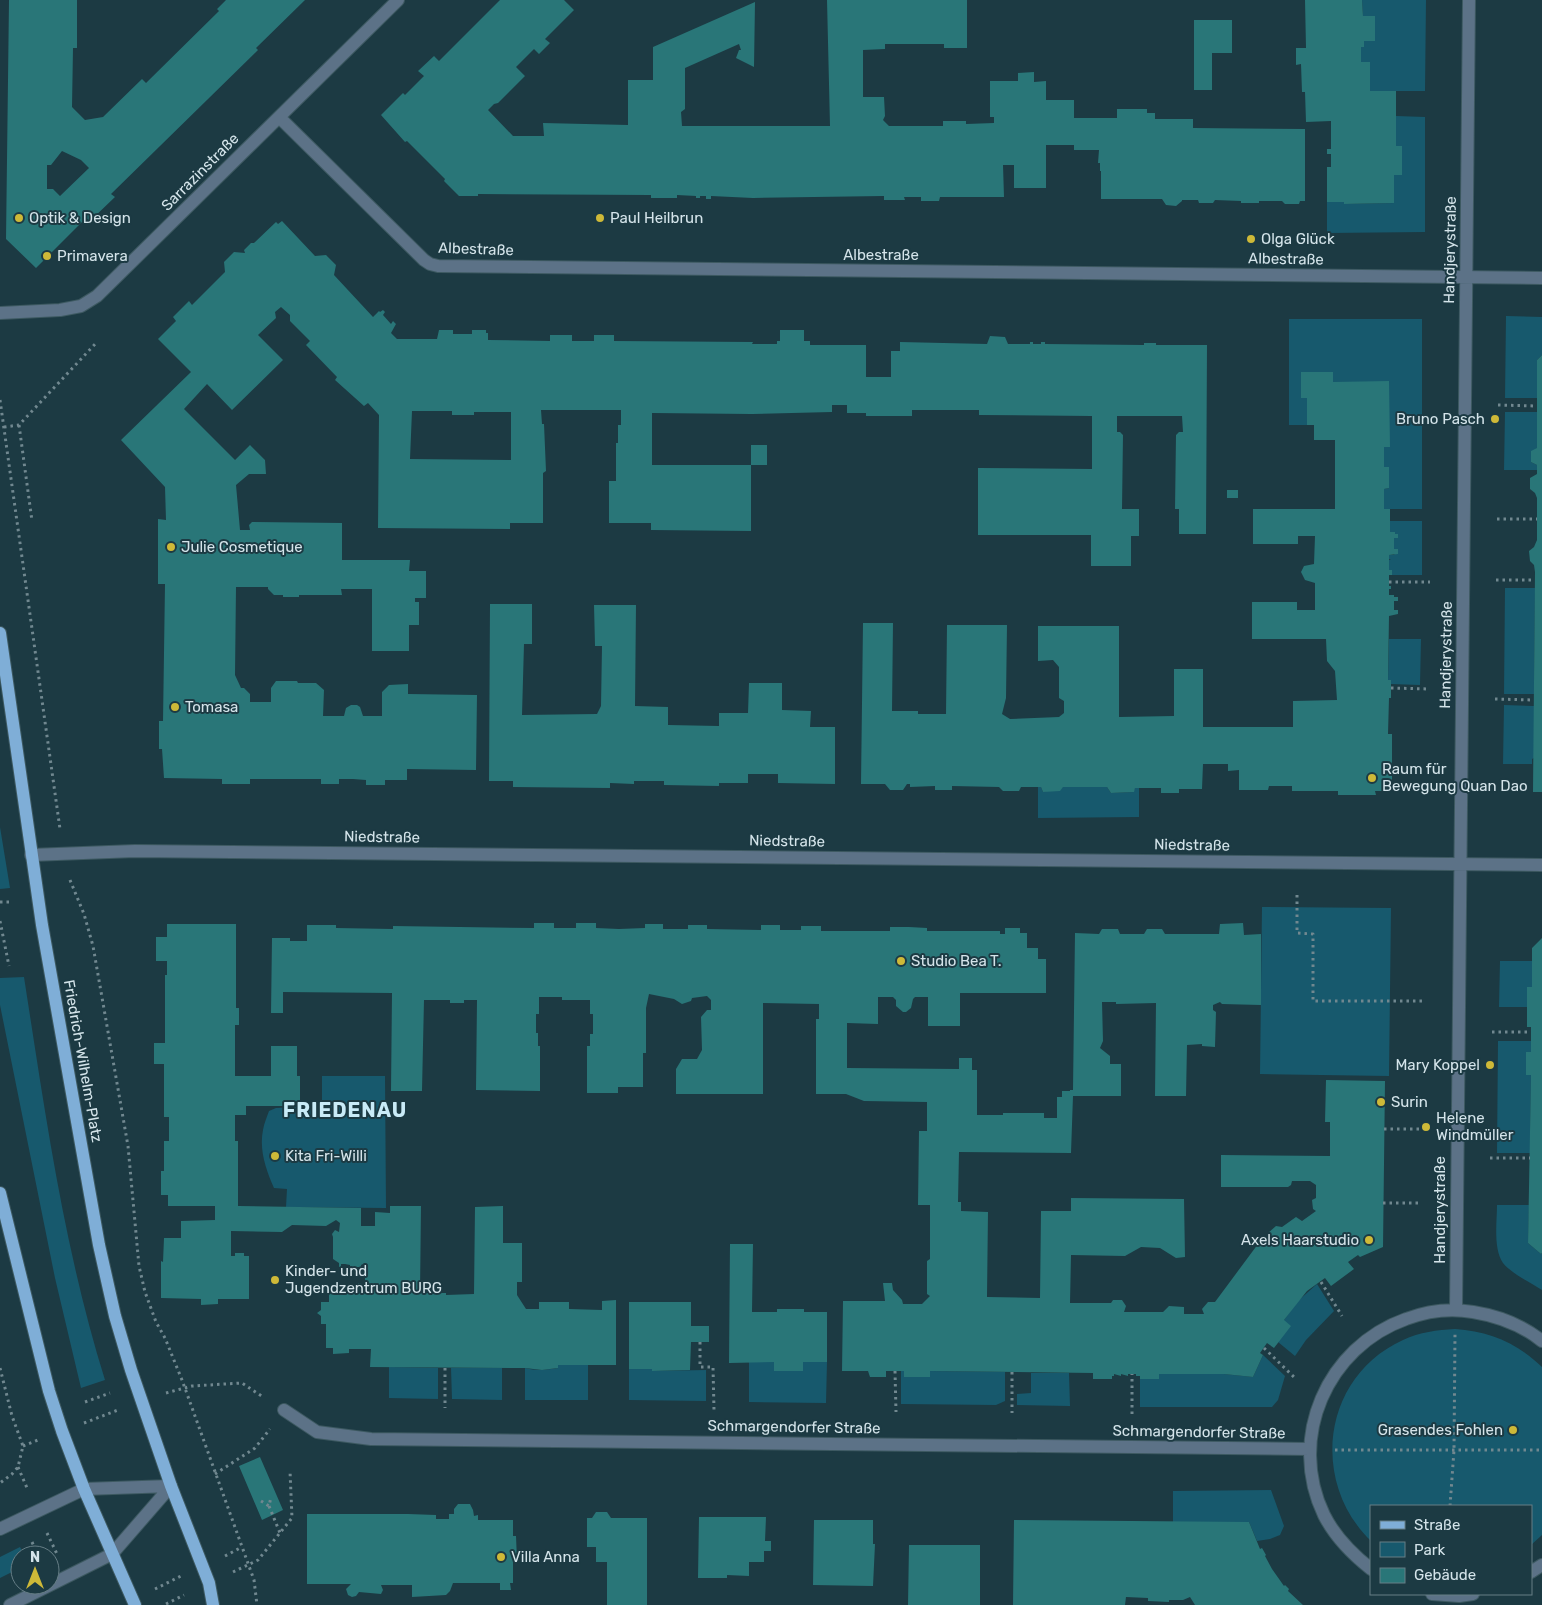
<svg xmlns="http://www.w3.org/2000/svg" width="1542" height="1605" viewBox="0 0 1542 1605" font-family="Rubik,sans-serif">
	<style>
		.green { fill: #17596d }
		.building { fill: #297678; fill-rule: evenodd }
		.lines { fill: none; stroke-linecap: round; stroke-linejoin: round }
		.minor-casing { stroke: #3d5961; stroke-width: 14 }
		.major-casing { stroke: #3d5961; stroke-width: 14 }
		.path { stroke: #718890; stroke-width: 3; stroke-dasharray: 2.5 4; stroke-linecap: butt }
		.minor { stroke: #5c7287; stroke-width: 12 }
		.major { stroke: #7faed7; stroke-width: 12 }
		.poi-dot { fill: #ceb938; stroke: #1c3a43; stroke-width: 2 }
		.labels { text-anchor: middle; dominant-baseline: central; stroke-width: 4; stroke-linejoin: round; paint-order: stroke }
		.street-label { font-size: 15px; fill: #d4e4ea; stroke: #1c3a43 }
		.poi-label { font-size: 15px; fill: #d4e4ea; stroke: #1c3a43; text-anchor: start }
		.district-label { font-size: 20px; font-weight: bold; letter-spacing: 1px; fill: #c9ebf7; stroke: #1c3a43 }
	</style>
	<rect width="100%" height="100%" fill="#1c3a43"/>
	<path class="green" d="M1362 0H1426L1425 91H1370V63L1361 62V47L1364 41H1375V16H1363Z
		M1396 116 1425 117V232L1327 233V202H1344V204L1394 203V175H1402V146H1396Z
		M1506 316 1542 317V355L1537 360V398H1505Z
		M1289 319H1422V509H1384V489L1389 488V467H1384V447H1389L1333 382V372H1301V398H1307V425H1289Z
		M1505 412H1537V448L1531 462 1537 465V470H1504Z
		M1390 521H1422V575H1392V570H1389V560L1391 559H1389V555H1394L1398 549H1394V538H1398V535L1390 532Z
		M1505 588H1535L1534 694H1504Z
		M1389 639H1421L1420 685 1391 684V680H1388Z
		M1504 705 1534 706V758L1532 759V764H1503Z
		M1038 787H1041L1043 792 1063 787H1107L1111 793 1133 792 1135 788H1139V817L1038 818Z
		M0 827 10 888 0 889Z
		M1262 907 1391 908 1389 1076 1260 1074Z
		M1500 961H1532V987H1527V1007H1499Z
		M24 977C45 1112 64 1249 105 1380L81 1388 55 1278 0 1005V978Z
		M1498 1041H1531V1052L1526 1053V1075H1531L1530 1153H1497Z
		M322 1076H385L386 1208 286 1207 287 1189 274 1188C266 1170 259 1150 263 1130 264 1123 267 1117 269 1111L276 1108 322 1106Z
		M1497 1205H1529L1528 1243 1541 1254 1542 1253V1290C1530 1282 1512 1274 1503 1263 1493 1248 1497 1222 1497 1205Z
		M1317 1284 1334 1311 1306 1340 1295 1356 1278 1342 1284 1320 1298 1301Z
		M1455 1329C1489 1331 1517 1343 1542 1367V1535L1531 1545V1506H1371V1541C1309 1481 1323 1376 1403 1340 1420 1332 1437 1330 1455 1329Z
		M1263 1355 1285 1376 1278 1400 1272 1407H1140V1379H1159V1374H1224L1253 1377Z
		M749 1362H774V1371H802L803 1362H827L826 1403 749 1402Z
		M558 1365H588V1400H525V1368C536 1371 547 1370 558 1368Z
		M389 1367 438 1368V1399L389 1398Z
		M451 1368H502V1400L452 1399Z
		M629 1369H652L653 1371 706 1370V1401L629 1400Z
		M901 1371H904V1377H929L930 1371 1005 1372V1401L996 1405 901 1404Z
		M1031 1373H1069L1070 1406 1017 1405V1394L1031 1393Z
		M1271 1490 1284 1526 1280 1535 1270 1539 1257 1541 1249 1522H1173V1491Z
		M20 1547 24 1555H20V1568L0 1578V1557Z"/>
	<path class="building" d="M9 0H77V48H73L72 107 85 120 103 117 142 79 146 83 219 11 217 9 226 0H305L256 48 258 50 111 194 115 197 90 221 86 218 36 268 6 239ZM62 151 81 160 89 168 60 196 53 189H47V165H51Z
		M500 0H564L574 10 545 39 550 43 539 54 534 49 516 67 525 76 498 103 494 104 488 110 513 136H544L543 123 628 125V80H653V47L755 2 754 67 736 58 739 50H741L739 44 685 68V109L681 112 682 126H830L827 0H967V48H944V44H885V49L863 50V97H884L885 116 883 120 889 126H943V121H966V124L994 123V117H990V81H1018V73L1034 72V82L1046 81V100H1074V118H1117V109H1147V113H1155V119H1193V128L1305 129V201H1300L1299 204H1285L1282 201H1259V203H1241V201L1215 200 1213 203H1199L1198 200H1182V201L1176 206 1166 205 1162 199H1101V171H1100V163H1098L1099 150H1074V145H1046V188H1014V165H1003L1004 197H940L939 201H921V197H904L905 200H884V196L753 198 711 196V199H706V196H700V198H696V196L677 195V198H651V195L478 194V196H459L444 181 445 179 407 141 405 142 381 115 403 93 405 95 424 76 418 71 434 56 439 61Z
		M1305 0H1362L1363 16H1375V41H1364V47H1361V62H1370V91H1396V146H1402V175H1394V203L1344 204V202H1327V167H1331V154H1327V149H1331V121L1306 122 1305 92H1302L1301 64 1296 65V48H1306Z
		M1194 20H1232V53H1212V90H1194Z
		M282 221 315 256 326 255 336 265 334 275 373 317 379 311 380 312 383 310 385 312 383 315 391 324 393 321 396 324 391 333 397 339H437L439 330H453V334H472V330H486V333H488V340L550 341V335H572V341H594V335H614V341L753 342 752 344H777V341H780V330H804V341H810V345H866V377H891V351H900V342L987 344 990 336 1005 337 1008 344H1030V342H1033V344H1041V342H1045V344L1144 345V343H1156V345H1207L1206 534H1179V509H1175L1176 435 1179 432H1183L1182 416H1117V432H1120L1123 435 1122 509H1139V536H1131V566H1091V535H978V468L1092 469V416L979 415V410H912V416H866V413H847V405H832V412L752 414 652 413V465H751V445H767V465H751V531L651 530V523H609V481H616V443H618V425H621V410H541L542 424H544L546 471 543 473V523H510V529L378 528 379 415 368 403 364 406 335 380 337 377 306 345 310 341 290 321V315L281 307 275 312 276 318 258 335 283 360 232 410 207 384 184 409 235 460 250 445 265 460 266 474H249L236 485 240 530H250L249 525 252 522 342 523V560H410L409 571H426V598H415V602H419V625H409V651H372V589H341L342 595H299V597H283V595H274L268 589V587H236L235 675 241 688H244L250 694V702H271V688L276 681H297L298 683H316L324 690 323 716H344L346 708 351 705H357L360 707 363 716H382V692L389 685 408 684V694L477 695 476 770 407 769V780H385V785H366V780L353 779H339V784H321V779H250V784H222V779L164 778 162 749H159V721H163L165 584H158V519L166 520 165 487 121 440 191 372 158 339 176 321 173 317 189 301 192 305 225 272 224 262 234 252 245 253 244 250 251 243H254L276 222 278 224ZM412 411H452V415H474V412H511V460L410 459Z
		M1542 355V792H1533L1535 572 1534 565 1530 561 1529 551 1534 547 1537 540V498L1535 493 1530 489V478L1537 474V465L1531 462V451L1537 448V360Z
		M1301 372H1333V382L1389 381 1390 447H1384V467H1389V488L1384 489V509H1390V532H1395V534H1398V538H1394V549H1398V554L1389 555V570H1392V575H1389V586H1391V589H1389V595H1394V597H1398V601H1394V610H1398V614L1389 616 1388 680H1391V698H1389L1388 734H1392V781L1382 791H1375L1376 795H1338V791H1292V786H1269L1268 790H1239V770L1228 771V764H1203L1202 789H1179V793H1161V788H1135L1134 792 1111 793 1107 787H1063L1060 791 1043 792 1041 787H1021L1019 791H1003L999 787 952 786V790H935V786L910 787V784H907L903 790H890L885 784H861L863 623H893L892 711H918V714H946L947 625H1007L1006 698 1002 714 1010 719 1059 717 1064 713V701L1059 698V667L1053 660 1038 661V626H1119V717L1174 716V669H1203V727H1293V701L1337 700 1335 671 1327 661 1326 639H1252V602H1297V610H1315V583L1305 580 1301 572 1304 566 1314 564 1315 536H1298V544H1253V509H1335V440H1314V425H1307V398H1301Z
		M1227 490H1238V498H1227Z
		M490 604H532V644H524L522 715 597 714 601 706 602 646H595L594 605H636L635 706 668 707V725L719 726V713H748L749 683H782V710L811 711 810 727H835V784L778 783V774H748V783H719V786L664 785V781H634V784L610 783V788L513 787V781H489Z
		M534 923H554V928H576V923H596V928L619 929 645 928V924H663V929H688V925H707V929L761 930V925H780V930H801V926H821V931H890V927H909L927 928V931H1000V934H1005V928H1020V933H1027V948H1038V959H1046V993H960V1026H928V997H915L913 999 911 1008 906 1012H903L896 1006V1000L893 997H878V1024L847 1023V1068L959 1069V1058H972V1070H977V1115H1003V1113H1044V1118H1057V1097H1062V1091H1070V1090H1073L1075 933 1099 934 1102 929H1118L1120 934H1144L1147 929H1162L1165 934H1219L1220 924 1243 923 1244 935 1261 934V1005L1222 1004 1220 1002 1213 1005V1010L1216 1012 1215 1047 1202 1046V1044L1187 1045 1186 1096H1155L1156 1003 1116 1004V1002H1102L1103 1041 1100 1048 1110 1056V1064H1121V1096H1073L1071 1153 959 1152 958 1202H961V1211L988 1212 987 1297 1040 1298 1041 1211H1071V1198L1184 1199 1185 1257 1176 1258 1160 1248 1141 1247 1125 1256 1071 1255 1070 1303H1111L1113 1300H1122L1126 1306 1124 1312H1163L1169 1306 1184 1307V1314H1204L1202 1309 1208 1302H1215L1258 1244 1267 1238V1234L1276 1226 1282 1227 1296 1217 1302 1221 1316 1211 1313 1209 1312 1200 1316 1198V1185L1310 1181H1292L1291 1185 1288 1187H1221V1155L1330 1156V1122H1325L1326 1080 1385 1081 1383 1247 1360 1257 1358 1255 1348 1262 1354 1269 1331 1286 1325 1278 1307 1291 1284 1320 1291 1326 1274 1348 1267 1343 1260 1353 1263 1355 1253 1377 1224 1374H1159V1379H1140V1376H1136V1374H1128V1376L1121 1374V1376L1114 1374V1376H1112V1379H1093V1373L930 1371V1377H904V1371H886V1377H870L868 1371H842L843 1301H885L883 1283H892L893 1290 902 1300 903 1304H922L930 1296 927 1294V1261L930 1259V1205H918L919 1131H927V1102L864 1101 846 1094H816V1019H819V1004L763 1003V1094H676V1069L682 1059H697L702 1050 701 1017 707 1010H711V1000L707 996 692 998 691 1001 682 1004 674 999 649 994 646 1008V1053H643V1087H618V1093H587V1046H590V1034H593V1014H590V1000H562V997H539V1014H536V1033H538V1046H540V1091L476 1090 477 1000H464V1003H450V1000H424L422 1091H391L392 993 283 992V1013H271L272 938H290V941H307V925H336V928L393 929V926L534 928Z
		M167 924H236V1008H239V1025H235V1076H271V1046H297V1076H300V1106H246V1115H235V1141H238V1206L361 1208V1226H375V1212L390 1213V1206H421L420 1293H446V1295L474 1294 475 1207 503 1206V1243H522V1282H517V1295L526 1309H539V1302H569V1309L602 1310V1301L616 1300V1365H558V1368L542 1370 525 1368 370 1367 371 1349H349V1353L333 1354V1348H326V1324H321V1316L317 1313 321 1310V1302H329V1293H358V1283H361V1286H365V1263L361 1265V1267H350V1265L345 1264H341V1267H339V1263L333 1259V1237L332 1234 335 1230 339 1232 340 1223 336 1220 326 1226 292 1225 282 1232 231 1231V1256H235V1253H244V1256H249V1299H218V1304L201 1305V1299L161 1298V1261L163 1262 164 1238H181V1221L215 1220V1206H168V1195H161V1171H164V1141H169V1117H164V1064H154V1043H165V975H167V961H156V937H167Z
		M1542 938V1253L1541 1254 1528 1243 1531 1075H1526V1052H1531V1027H1527V987H1532V948Z
		M730 1244H753L752 1312H777V1309H804V1312H827V1362H803V1371H774V1362L729 1363Z
		M629 1302H691V1326H709V1342H691L690 1370 652 1371V1369H629Z
		M260 1457 283 1510 262 1520 239 1466Z
		M458 1504H470L473 1510 474 1516 478 1515V1520H513V1536H516L517 1560 513 1559V1583H510L511 1590H500V1583H453L450 1591 446 1595 412 1597V1585H381L383 1590 381 1594 359 1592 356 1596 352 1597 348 1595 346 1589 351 1584H307V1514H408L436 1515V1519H449V1514H454V1509Z
		M596 1512H607L611 1518H647V1605H607V1562H596V1547H587V1518H592Z
		M699 1517H766L765 1541H771V1551H764V1562H749V1576L727 1575V1578H698Z
		M814 1520H873V1544H875L873 1586 813 1585Z
		M1014 1520 1249 1522 1260 1549 1262 1548 1266 1555 1265 1556 1272 1569 1284 1586 1285 1585 1289 1589 1288 1591 1303 1605H1195L1190 1597 1183 1600H1169V1602L1148 1601V1598L1126 1597 1125 1605H1013Z
		M909 1545H980V1605H908Z"/>
	<g class="lines">
		<defs>
			<path id="minor" d="M279 117 424 260 430 264 438 266 1542 278
				M0 313 60 310 81 306 97 296 398 0
				M31 855 135 851 1542 865
				M1456 1310 1469 0
				M284 1410 317 1432 371 1439 1310 1449
				M0 1529 84 1489 171 1486
				M1371 1569C1352 1554 1335 1537 1324 1515 1287 1438 1327 1347 1406 1319 1427 1311 1450 1308 1473 1312 1498 1316 1522 1325 1542 1341
				M1531 1572 1542 1565
				M1432 1594 1459 1596 1473 1594
				M10 1605 112 1554 171 1486"/>
			<path id="major" d="M0 633 42 925 99 1245 115 1316 131 1370 171 1486 209 1583 213 1605
				M0 1193 49 1391 62 1431 84 1489 135 1605"/>
		</defs>
		<use href="#minor" class="minor-casing"/>
		<use href="#major" class="major-casing"/>
		<path class="path" d="M0 400 60 829
			M1498 405 1537 406
			M19 425 32 521
			M4 427 19 425 97 342
			M1497 519H1537
			M1496 580H1535
			M1389 582H1430
			M1391 688 1429 689
			M1495 699 1534 700
			M70 880 84 914 93 946 128 1146 139 1266 145 1292 156 1322 165 1338 182 1380 254 1580 257 1605
			M1297 895V933L1313 934V1001H1425
			M0 902H12
			M0 921 9 966
			M1492 1032H1531
			M1384 1129H1423
			M1490 1158H1530
			M1383 1203H1421
			M1321 1282 1342 1316
			M700 1342V1367H713L714 1410
			M1264 1348 1294 1377
			M0 1368 12 1416 23 1446 18 1467 12 1474 0 1483
			M445 1368V1408
			M895 1371 896 1412
			M1012 1372V1413
			M166 1393 192 1386 242 1383 263 1397
			M85 1402 110 1393
			M1132 1414V1374
			M84 1423 118 1410
			M23 1446 38 1440
			M1335 1450H1542
			M18 1467 27 1488
			M215 1474 255 1448 270 1429
			M261 1501 269 1506 271 1497
			M269 1506 280 1533
			M1450 1506 1454 1450 1455 1334
			M47 1533 57 1554
			M32 1542 38 1555
			M225 1556 242 1547
			M233 1572 258 1560 292 1518 290 1471
			M155 1589 181 1576
			M166 1604 184 1595"/>
		<use href="#minor" class="minor"/>
		<use href="#major" class="major"/>
	</g>
	<g class="poi-dot">
		<circle cx="19" cy="218" r="5"/>
		<circle cx="600" cy="218" r="5"/>
		<circle cx="1251" cy="239" r="5"/>
		<circle cx="47" cy="256" r="5"/>
		<circle cx="1495" cy="419" r="5"/>
		<circle cx="171" cy="547" r="5"/>
		<circle cx="175" cy="707" r="5"/>
		<circle cx="1372" cy="778" r="5"/>
		<circle cx="901" cy="961" r="5"/>
		<circle cx="1490" cy="1065" r="5"/>
		<circle cx="1381" cy="1102" r="5"/>
		<circle cx="1426" cy="1127" r="5"/>
		<circle cx="275" cy="1156" r="5"/>
		<circle cx="1369" cy="1240" r="5"/>
		<circle cx="275" cy="1280" r="5"/>
		<circle cx="1513" cy="1430" r="5"/>
		<circle cx="501" cy="1557" r="5"/>
	</g>
	<g class="labels">
		<g class="street-label">
			<text transform="translate(200 172) rotate(-45)">Sarrazinstraße</text>
			<text transform="translate(476 249) rotate(2)">Albestraße</text>
			<text transform="translate(1450 250) rotate(-89)">Handjerystraße</text>
			<text x="881" y="255">Albestraße</text>
			<text transform="translate(1286 259) rotate(1)">Albestraße</text>
			<text transform="translate(1446 655) rotate(-89)">Handjerystraße</text>
			<text transform="translate(382 837) rotate(1)">Niedstraße</text>
			<text transform="translate(787 841) rotate(1)">Niedstraße</text>
			<text transform="translate(1192 845) rotate(1)">Niedstraße</text>
			<text transform="translate(83 1061) rotate(80)">Friedrich-Wilhelm-Platz</text>
			<text transform="translate(1440 1210) rotate(-90)">Handjerystraße</text>
			<text transform="translate(794 1427) rotate(1)">Schmargendorfer Straße</text>
			<text transform="translate(1199 1432) rotate(1)">Schmargendorfer Straße</text>
		</g>
		<g class="poi-label">
			<text x="29" y="218">Optik &amp; Design</text>
			<text x="610" y="218">Paul Heilbrun</text>
			<text x="1261" y="239">Olga Glück</text>
			<text x="57" y="256">Primavera</text>
			<text x="1485" y="419" text-anchor="end">Bruno Pasch</text>
			<text x="181" y="547">Julie Cosmetique</text>
			<text x="185" y="707">Tomasa</text>
			<text x="1382" y="769">Raum für<tspan x="1382" dy="17">Bewegung Quan Dao</tspan></text>
			<text x="911" y="961">Studio Bea T.</text>
			<text x="1480" y="1065" text-anchor="end">Mary Koppel</text>
			<text x="1391" y="1102">Surin</text>
			<text x="1436" y="1118">Helene<tspan x="1436" dy="17">Windmüller</tspan></text>
			<text x="285" y="1156">Kita Fri-Willi</text>
			<text x="1359" y="1240" text-anchor="end">Axels Haarstudio</text>
			<text x="285" y="1271">Kinder- und<tspan x="285" dy="17">Jugendzentrum BURG</tspan></text>
			<text x="1503" y="1430" text-anchor="end">Grasendes Fohlen</text>
			<text x="511" y="1557">Villa Anna</text>
		</g>
		<g class="district-label">
			<text x="345" y="1110">FRIEDENAU</text>
		</g>
	</g>
	<rect x="1370" y="1505" width="162" height="90" fill="#1c3a43" stroke="#667e86"/>
	<rect x="1380" y="1521" width="25" height="8" fill="#7faed7" stroke="#667e86"/>
	<text x="1414" y="1530" font-size="15" fill="#d4e4ea">Straße</text>
	<rect x="1380" y="1542" width="25" height="15" fill="#17596d" stroke="#667e86"/>
	<text x="1414" y="1555" font-size="15" fill="#d4e4ea">Park</text>
	<rect x="1380" y="1568" width="25" height="15" fill="#297678" stroke="#667e86"/>
	<text x="1414" y="1580" font-size="15" fill="#d4e4ea">Gebäude</text>
	<g transform="translate(35 1570)"><circle r="24" fill="#1c3a43" stroke="#667e86"/>
	<path d="M0-4L9 19L0 12L-9 19Z" fill="#ceb938"/>
	<text y="-8" font-size="14" font-weight="bold" text-anchor="middle" fill="#d4e4ea">N</text>
	</g>
</svg>
